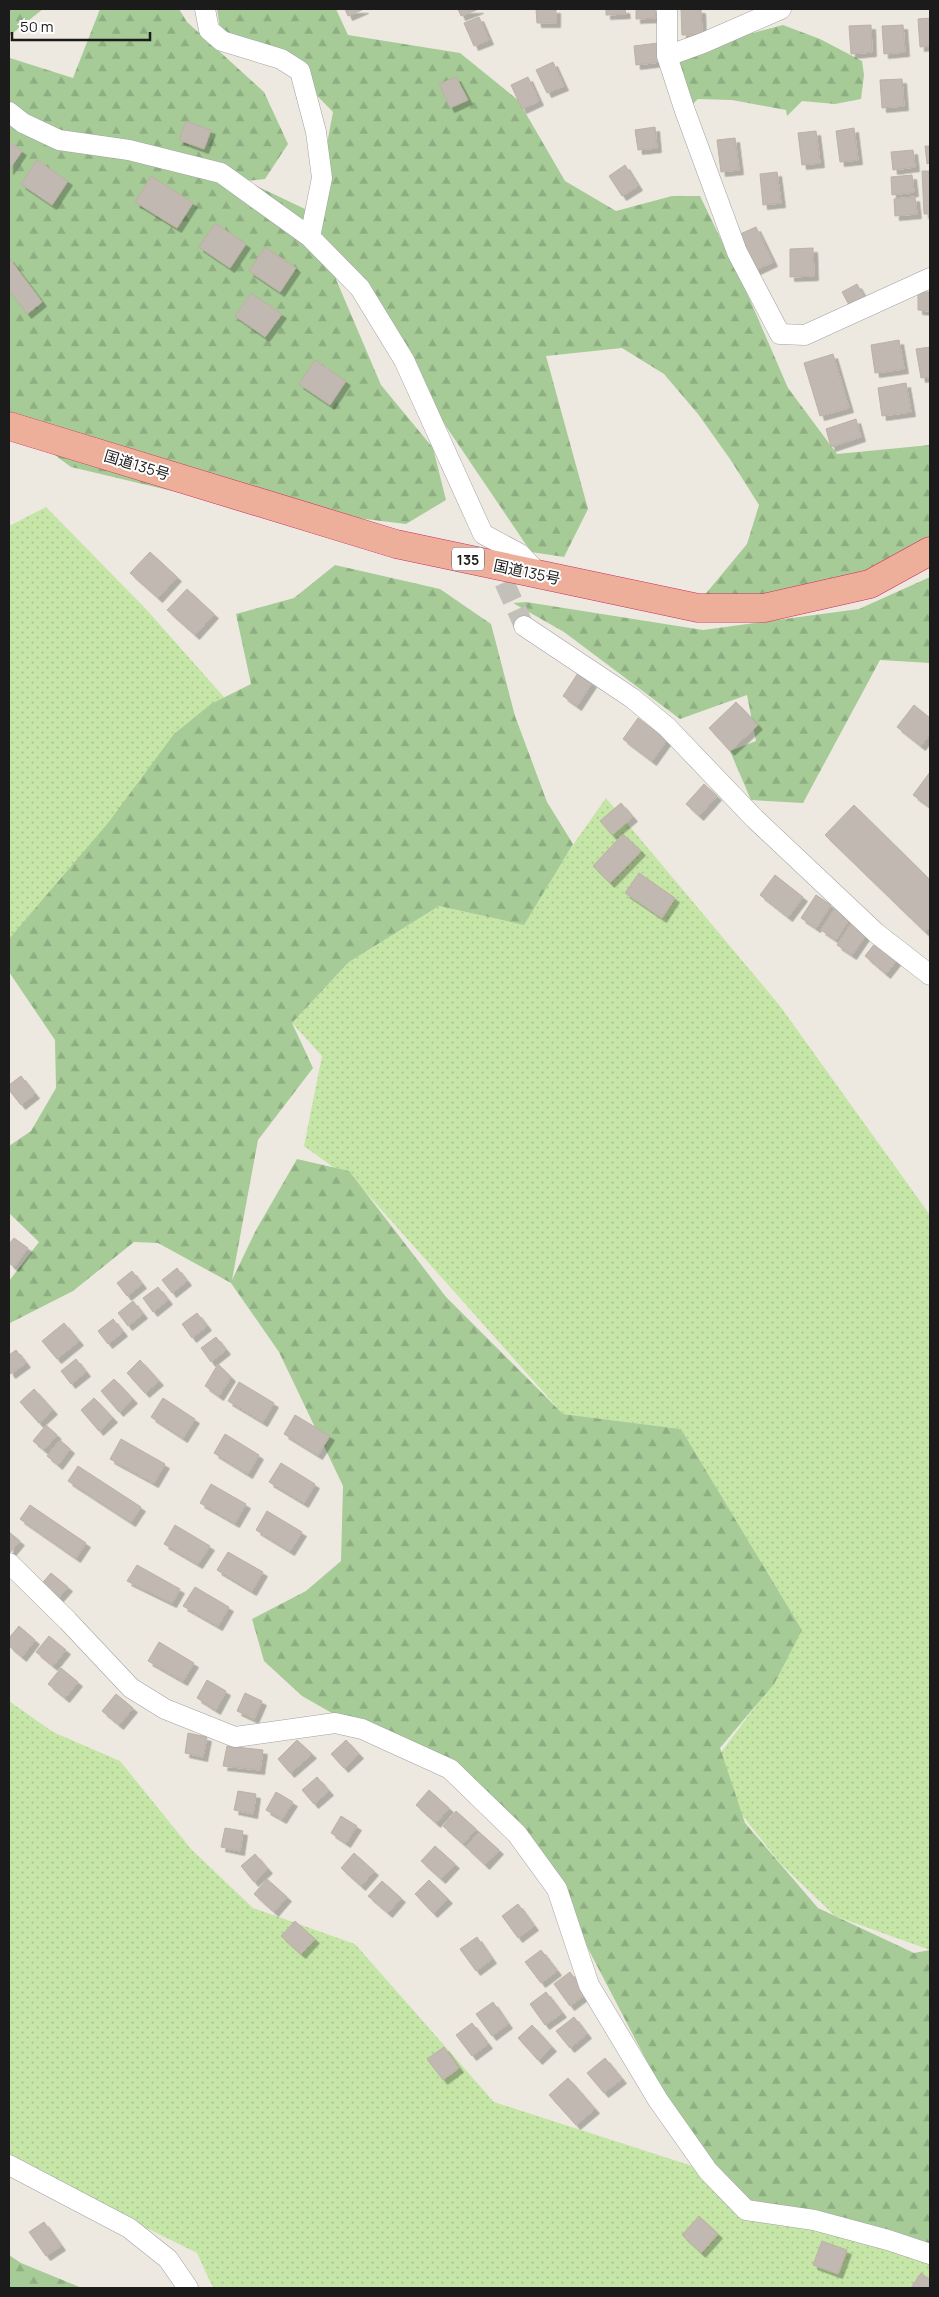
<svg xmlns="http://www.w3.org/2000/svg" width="939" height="2297" viewBox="0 0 939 2297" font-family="Manrope,'Noto Sans JP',sans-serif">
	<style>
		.grass { fill: url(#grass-dots) }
		.forest { fill: url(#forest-firs) }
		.building { fill: #c1b8b1; stroke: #beb0a4; filter: url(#shadow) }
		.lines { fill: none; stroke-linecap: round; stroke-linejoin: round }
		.minor-tunnel { stroke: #c3c0b9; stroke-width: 20; stroke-dasharray: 20 10; stroke-linecap: butt }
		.minor-casing { stroke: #a2a2a2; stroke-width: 21 }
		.trunk-casing { stroke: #cf2a61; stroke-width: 29 }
		.minor { stroke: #fff; stroke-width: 20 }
		.trunk { stroke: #edae9a; stroke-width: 28 }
		.labels { text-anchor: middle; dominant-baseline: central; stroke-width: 4; stroke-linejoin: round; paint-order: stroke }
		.shield { fill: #fff; stroke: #5f5f5f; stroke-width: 1 }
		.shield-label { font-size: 14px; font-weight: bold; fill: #1b1b1b }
		.street-label { font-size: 15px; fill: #1b1b1b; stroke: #fff }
	</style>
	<defs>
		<pattern id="grass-dots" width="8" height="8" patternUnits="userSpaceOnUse" patternTransform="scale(1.25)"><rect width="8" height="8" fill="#c6e6a8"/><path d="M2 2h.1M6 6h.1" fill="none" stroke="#aac590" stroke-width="1.8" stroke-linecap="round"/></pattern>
		<pattern id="forest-firs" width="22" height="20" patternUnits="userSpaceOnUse" patternTransform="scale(1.25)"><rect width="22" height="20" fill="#a6cb97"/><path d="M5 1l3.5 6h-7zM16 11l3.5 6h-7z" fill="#8eae82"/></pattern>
		<filter id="shadow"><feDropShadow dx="4.5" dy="4.5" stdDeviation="0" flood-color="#0004"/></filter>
	</defs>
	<rect width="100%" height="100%" fill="#ede9e1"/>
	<path class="grass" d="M46 507 145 608 224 697 177 742 9 945V526Z
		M606 798 780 1006 930 1215V1950L835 1916 780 1863 707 1771 761 1699 802 1630 681 1429 563 1414 362 1188 304 1146 322 1056 292 1023 349 962 439 906 524 925 563 859Z
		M9 1701 53 1732 120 1761 192 1850 253 1908 355 1944 494 2102 708 2171 930 2235V2288H213L197 2253 9 2160Z"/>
	<path class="forest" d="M9 9H43L9 36Z
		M100 9H179L187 22 264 92 288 144 265 179 246 181 305 209 312 224 333 112 281 59 222 41 217 9H336L348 35 460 53 518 100 565 181 616 211 672 196H700L747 293 788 388 837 454 930 445V551L891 572 727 608 703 597 747 544 759 505 730 459 698 414 664 374 622 348 546 356 588 509 564 557 531 552 318 237 381 385 433 448 446 500 406 524 210 500 71 467 9 421V40L10 58 73 78Z
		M783 25 820 39 862 61 864 75 861 99 835 104 802 101 787 116 786 110 732 100 698 99 685 111 667 56Z
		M335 565 440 589 491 624 515 716 547 802 573 844 524 925 439 906 349 962 292 1023 313 1068 258 1140 232 1280 256 1230 297 1159 349 1171 446 1297 563 1414 681 1429 802 1630 774 1684 720 1748 745 1823 818 1908 914 1953 930 1950V2245L924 2241 757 2212 692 2148 557 1889 476 1795 302 1696 264 1661 252 1619 306 1591 341 1561 343 1486 279 1352 231 1283 158 1243 134 1242 73 1291 10 1323 9 1281 39 1242 9 1213V1146L31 1131 56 1088 55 1040 9 972V939L108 823 174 734 211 704 251 684 236 614 294 598Z
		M930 577V663L880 660 803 803 751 800 730 751 756 741 747 695 680 719 564 632 513 603 526 602 703 630 859 609Z
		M9 2255 21 2263 82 2288H9Z"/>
	<path class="building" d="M345 9H364L348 16Z
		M458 9H479L461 16Z
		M536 9H556V23H537Z
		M606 9H625L626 14 606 15Z
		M636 9H655L656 18 636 19Z
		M681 9H701L702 34 682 35Z
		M479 17 489 40 474 46 464 23Z
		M930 18V46L920 47 918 19Z
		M871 25 872 52 851 54 849 26Z
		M903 25 905 52 884 54 882 26Z
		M658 43 660 62 636 65 634 46Z
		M553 62 564 86 547 93 536 70Z
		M456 77 468 100 450 108 439 84Z
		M528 77 539 101 522 109 511 85Z
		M902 79 904 106 882 108 880 80Z
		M186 121 211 130 204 149 179 140Z
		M655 127 657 148 638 150 635 130Z
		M854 128 858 160 840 162 836 131Z
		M816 131 820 163 802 165 798 133Z
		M735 138 739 170 721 172 717 140Z
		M9 142 22 151 9 170Z
		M925 146H930V163L927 164Z
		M913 150 915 167 893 170 891 152Z
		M37 160 68 181 52 205 21 184Z
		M625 165 638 186 622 196 609 176Z
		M922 171H930V214H924Z
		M777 172 781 203 763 205 760 174Z
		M912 175 914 192 892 195 891 177Z
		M151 176 193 203 177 228 135 202Z
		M915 197 917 214 895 216 894 199Z
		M215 223 246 244 230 268 199 247Z
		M756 227 773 262 754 271 738 235Z
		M265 247 296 268 280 292 249 271Z
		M813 248 814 276 790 277V249Z
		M9 258 42 302 27 314 9 290Z
		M857 284 864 297 849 305 842 292Z
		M918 292H930V311L918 310Z
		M251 293 282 314 265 337 235 316Z
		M899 340 904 369 875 373 871 345Z
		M930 347V377L921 378 916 349Z
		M833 354 849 408 820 416 804 363Z
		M315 360 346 381 330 405 299 384Z
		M906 383 911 412 882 416 878 388Z
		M856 419 861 437 831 447 826 429Z
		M150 552 177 577 158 598 130 573Z
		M187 589 214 614 195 635 167 610Z
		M578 673 592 683 577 706 563 696Z
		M736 702 758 725 730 751 709 728Z
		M914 705 930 718V734L921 746 897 727Z
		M638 718 667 740 652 761 623 739Z
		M930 772V807L913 795Z
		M704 784 717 796 699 816 686 804Z
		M621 803 633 817 612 835 600 821Z
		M854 805 930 880V926L925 932 825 835Z
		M623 834 641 851 610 883 593 866Z
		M639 873 675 898 662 918 625 893Z
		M775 875 803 897 788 917 760 895Z
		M816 895 831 905 816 928 801 918Z
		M836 907 851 917 836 940 821 930Z
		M852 922 867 933 852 955 837 945Z
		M876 942 897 960 886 974 865 956Z
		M21 1076 35 1094 21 1105 9 1090V1085Z
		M14 1238 28 1248 14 1267 9 1263V1244Z
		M177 1268 187 1281 172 1293 162 1280Z
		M132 1271 142 1284 127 1296 117 1283Z
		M158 1287 168 1300 153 1312 143 1298Z
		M133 1301 143 1314 128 1326 118 1313Z
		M197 1313 207 1326 192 1338 182 1324Z
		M113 1319 123 1332 108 1344 98 1331Z
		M64 1323 79 1341 57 1359 42 1341Z
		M216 1337 226 1350 211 1362 201 1348Z
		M16 1350 26 1363 11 1374 9 1371V1355Z
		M76 1359 86 1372 71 1384 61 1371Z
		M140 1360 159 1381 145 1393 127 1373Z
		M218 1364 231 1377 219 1396 205 1386Z
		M114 1379 133 1399 119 1412 101 1391Z
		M239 1382 274 1403 263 1422 228 1401Z
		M34 1389 53 1410 39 1423 20 1402Z
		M94 1398 113 1418 99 1431 81 1410Z
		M163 1398 195 1419 183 1438 151 1417Z
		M295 1415 330 1436 318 1455 284 1434Z
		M46 1425 57 1435 44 1450 33 1441Z
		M225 1434 259 1455 248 1474 214 1453Z
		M121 1439 165 1464 154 1483 110 1459Z
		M60 1440 70 1449 58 1465 47 1456Z
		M281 1463 315 1484 304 1503 269 1482Z
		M78 1466 141 1507 131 1522 68 1481Z
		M211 1484 246 1504 235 1523 200 1503Z
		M30 1505 86 1543 76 1558 20 1519Z
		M267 1511 302 1532 290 1551 256 1530Z
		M175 1525 210 1546 198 1564 164 1544Z
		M9 1532 20 1541 9 1554Z
		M228 1552 263 1572 252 1591 217 1570Z
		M137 1565 180 1589 172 1603 127 1581Z
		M51 1573 68 1587 54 1603 37 1589Z
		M195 1587 229 1607 218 1626 183 1606Z
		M19 1626 35 1640 22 1657 9 1646V1638Z
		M49 1636 66 1650 53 1666 36 1652Z
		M159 1642 194 1663 183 1681 148 1661Z
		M61 1668 78 1682 65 1698 48 1684Z
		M207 1680 226 1691 216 1710 197 1698Z
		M245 1693 262 1701 254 1719 237 1711Z
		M116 1694 133 1708 119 1725 102 1711Z
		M188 1733 207 1737 203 1757 185 1753Z
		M297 1740 312 1754 290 1773 278 1759Z
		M346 1740 359 1754 344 1768 331 1754Z
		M227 1746 263 1750 260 1770 223 1766Z
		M317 1777 329 1791 314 1804 302 1790Z
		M429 1790 449 1808 436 1823 416 1805Z
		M238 1791 256 1794 253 1814 234 1810Z
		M276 1792 293 1802 282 1819 266 1810Z
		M456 1811 476 1829 463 1844 443 1826Z
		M341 1816 357 1826 346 1843 331 1833Z
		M225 1828 243 1831 240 1851 221 1847Z
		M479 1832 499 1850 485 1865 466 1847Z
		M435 1846 455 1864 441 1879 421 1861Z
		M354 1853 374 1871 361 1886 341 1868Z
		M255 1854 268 1869 254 1882 241 1866Z
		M267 1879 287 1897 274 1912 254 1894Z
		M429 1880 448 1899 433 1913 415 1894Z
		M382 1881 401 1898 388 1913 368 1896Z
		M518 1904 534 1926 518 1938 502 1916Z
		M295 1921 315 1939 301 1954 281 1936Z
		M477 1937 492 1959 476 1971 460 1949Z
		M541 1950 557 1971 541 1983 525 1962Z
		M570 1972 586 1994 570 2006 554 1984Z
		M546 1992 562 2013 545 2025 530 2004Z
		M493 2002 508 2024 492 2036 476 2014Z
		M574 2017 587 2034 570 2048 556 2031Z
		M472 2023 488 2044 472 2056 456 2035Z
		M532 2025 552 2047 538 2060 518 2038Z
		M444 2047 459 2068 443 2080 427 2059Z
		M605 2058 622 2079 604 2093 587 2073Z
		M568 2078 595 2109 576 2125 549 2095Z
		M699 2216 718 2234 701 2253 682 2235Z
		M44 2222 61 2246 46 2256 29 2232Z
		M822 2241 847 2250 838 2274 813 2265Z
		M921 2273 930 2280V2288H911Z"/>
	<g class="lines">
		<path class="minor-tunnel" d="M492 555 524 626"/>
		<defs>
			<path id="minor" d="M205 9 209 30 222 41 281 59 300 71 316 132 322 178 310 237
				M667 9V56L685 111 737 252 780 334 805 335 930 278
				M667 56 703 43 781 9
				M9 112 23 123 59 140 129 150 221 173 310 237 360 288 404 360 483 534 520 554 539 574
				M524 626 632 698 667 727 755 819 876 933 930 975
				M9 1563 68 1621 131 1688 165 1709 235 1737 335 1723 362 1729 450 1769 517 1834 557 1889 589 1985 658 2100 708 2171 746 2210 814 2220 888 2240 930 2254
				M9 2165 129 2228 168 2259 188 2288"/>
			<path id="trunk" d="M9 426 396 544 698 608H764L870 584 930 551"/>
		</defs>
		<use href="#minor" class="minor-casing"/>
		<use href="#trunk" class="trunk-casing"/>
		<use href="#minor" class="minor"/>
		<use href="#trunk" class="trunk"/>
	</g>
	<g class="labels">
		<rect class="shield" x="452" y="547.5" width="32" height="23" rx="4"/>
		<g class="shield-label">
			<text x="468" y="559">135</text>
		</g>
		<g class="street-label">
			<text transform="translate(137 465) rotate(17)">国道135号</text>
			<text transform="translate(527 572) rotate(12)">国道135号</text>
		</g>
	</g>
	<rect width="939" height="2297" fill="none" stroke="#1b1b1b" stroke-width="20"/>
	<path d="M12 32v8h138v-8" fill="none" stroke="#1b1b1b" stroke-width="2.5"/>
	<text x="20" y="32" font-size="15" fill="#1b1b1b" stroke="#ffffff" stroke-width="4" paint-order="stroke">50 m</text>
</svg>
